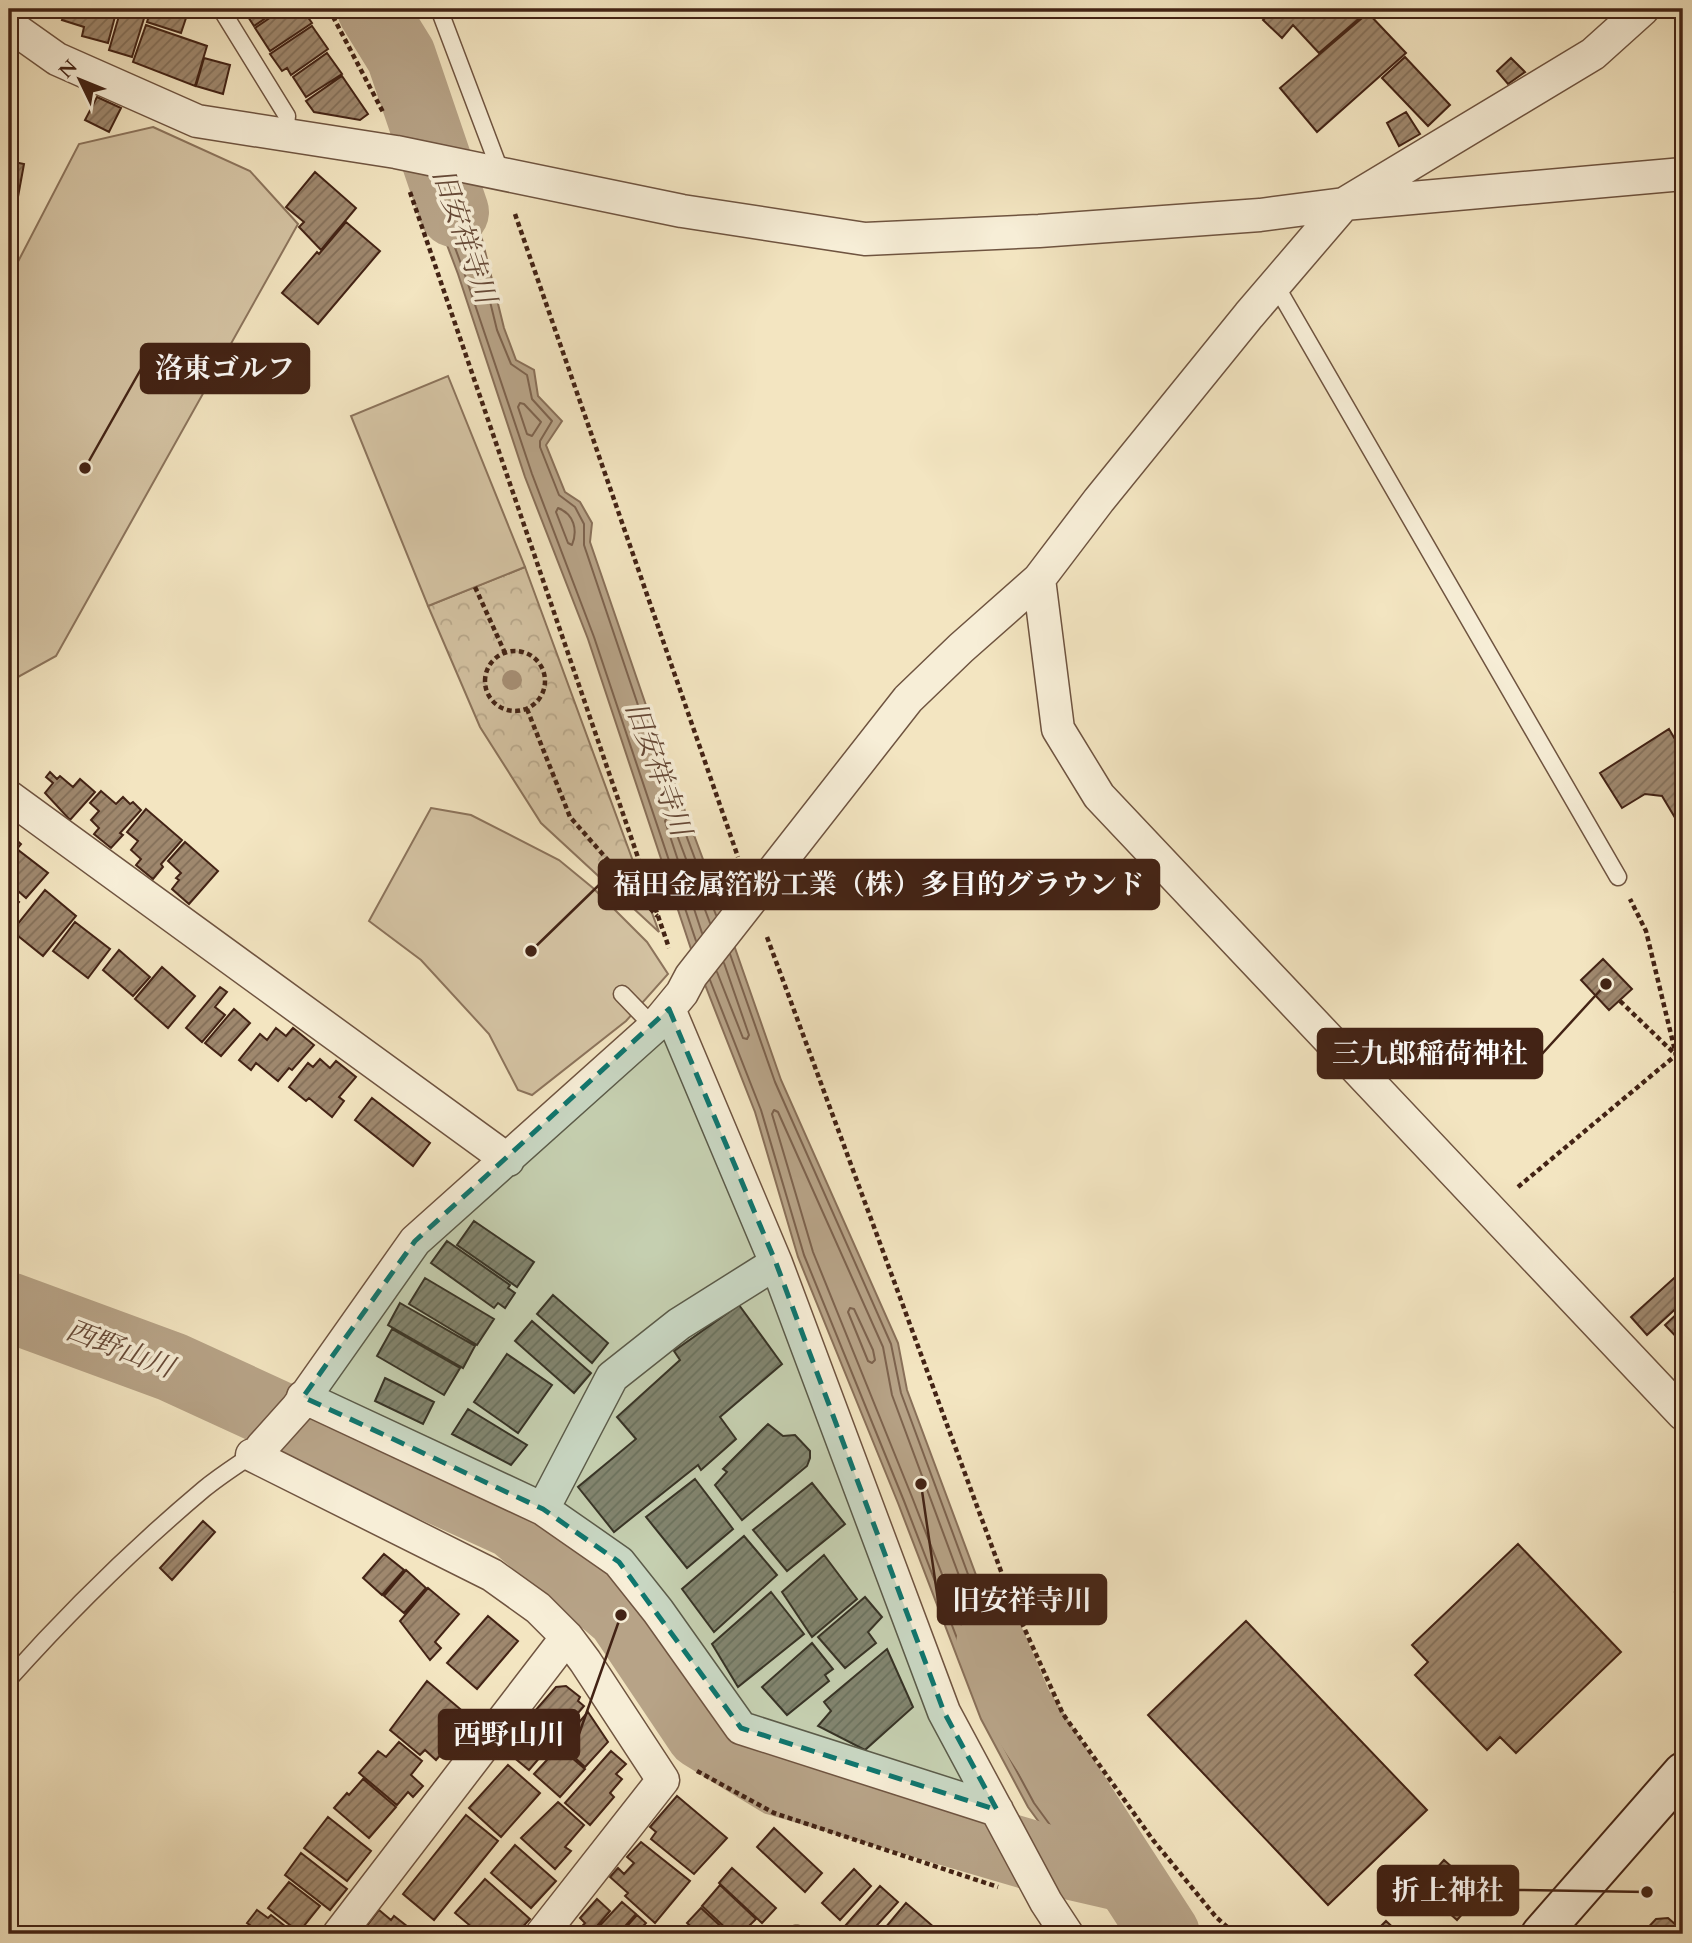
<svg xmlns="http://www.w3.org/2000/svg" width="1692" height="1943" viewBox="0 0 1692 1943" font-family="Cardo,'Noto Serif JP',serif">
	<style>
		.park { fill: url(#park-crowns); stroke: #8c745c; stroke-width: 2 }
		.garden { fill: #d5c4a4; stroke: #8c745c; stroke-width: 2 }
		.water { fill: #b7a387; stroke: #897059; stroke-width: 2 }
		.lines { fill: none; stroke-linecap: round; stroke-linejoin: round }
		.shore { stroke: #7d634e; stroke-width: 2 }
		.stream { stroke: #897059; stroke-width: 12 }
		.river { stroke: #b7a387; stroke-width: 70 }
		.building { fill: url(#building-hatch); stroke: #432315; stroke-width: 2 }
		.lane-casing { stroke: #6f5440; stroke-width: 19 }
		.street-casing { stroke: #6f5440; stroke-width: 35 }
		.secondary-casing { stroke: #432315; stroke-width: 42 }
		.path { stroke: #432315; stroke-width: 4.5; stroke-dasharray: 5 3.5; stroke-linecap: butt }
		.lane { stroke: #f7eed7; stroke-width: 16 }
		.street { stroke: #f7eed7; stroke-width: 32 }
		.secondary { stroke: #f7eed7; stroke-width: 38 }
		.tree { fill: #a79076 }
		.marked { fill: #0f766e; fill-opacity: 0.2; stroke: #0f766e; stroke-width: 5; stroke-dasharray: 14 9; stroke-linejoin: round }
		.labels { text-anchor: middle; dominant-baseline: central; stroke-width: 7; stroke-linejoin: round; paint-order: stroke }
		.water-label { font-size: 28px; font-style: italic; fill: #664937; stroke: #f7eed7 }
		.leader { fill: none; stroke: #432315; stroke-width: 2.5 }
		.callout-dot { fill: #432315; stroke: #f7eed7; stroke-width: 2.5 }
		.callout { fill: #432315; stroke: #432315; stroke-width: 2.5 }
		.callout-label { font-size: 28px; text-anchor: middle; font-weight: bold; fill: #fff }
	</style>
	<defs>
		<pattern id="park-crowns" width="20" height="18" patternUnits="userSpaceOnUse" patternTransform="scale(1.75)"><rect width="20" height="18" fill="#d5c4a4"/><path d="M2 6a3 3 0 1 1 6 0M12 15a3 3 0 1 1 6 0" fill="none" stroke="#b8a88c"/></pattern>
		<pattern id="building-hatch" width="6" height="6" patternUnits="userSpaceOnUse" patternTransform="scale(1.75)"><rect width="6" height="6" fill="#9f886e"/><path d="M-1 1l2-2M0 6l6-6M5 7l2-2" fill="none" stroke="#836f59"/></pattern>
	</defs>
	<rect width="100%" height="100%" fill="#f3e5c1"/>
	<filter id="stains"><feTurbulence type="fractalNoise" baseFrequency=".00286" numOctaves="4"/><feColorMatrix values="0 0 0 0 .2 0 0 0 0 .09 0 0 0 0 .02 0 0 0 .5 -.17"/></filter>
	<radialGradient id="worn" r=".72"><stop offset=".6" stop-color="#630" stop-opacity="0"/><stop offset="1" stop-color="#630" stop-opacity=".3"/></radialGradient>
	<path class="park" d="M525 567 659 932 541 823 480 727 428 606Z"/>
	<path class="garden" d="M153 127 250 171 298 224 56 656 9 682V279L79 144Z
		M448 376 525 567 428 606 351 416Z
		M431 808 471 815 559 860 593 888 647 942 668 974 626 1021 532 1095 518 1090 489 1034 421 960 369 921Z"/>
	<path class="water" d="M399 118 453 122 504 328 516 360 534 370 538 396 562 421 546 445 565 492 580 502 592 523 590 542 650 717 720 905 781 1080 898 1343 907 1390 976 1575 999 1589 1016 1646 1000 1665 1078 1810 1094 1850 1182 1934H1137L1091 1893 1028 1807 981 1719 898 1503 798 1257 755 1112 691 949 588 639 525 477 458 274Z"/>
	<g class="lines">
		<path class="shore" d="M429 177 464 272 532 474 594 637 696 941
			M439 179 455 221 458 223 461 219 452 181
			M461 183 497 330 511 364 527 375 532 399 552 421 540 441V447L559 495 575 507 584 524V545L643 720 716 915
			M520 403 524 404 541 422 532 436 527 434 518 407Z
			M558 508C574 514 578 530 572 545L568 543 556 512Z
			M702 933 665 821 667 817 671 819 710 923
			M730 954 775 1082 891 1344 901 1393 969 1577 993 1594 1008 1644 994 1661V1669L1071 1813 1088 1854 1172 1934
			M717 972 743 1038 747 1039 749 1035 724 963
			M710 980 761 1110 804 1255 904 1501 987 1716 1034 1803 1096 1888 1138 1926 1141 1934
			M774 1110 778 1112 883 1347 892 1395 961 1581 966 1587 986 1600 998 1642 987 1656 982 1669 978 1667 912 1497 813 1252 772 1114Z
			M850 1308 854 1309 873 1350 875 1360 872 1363 868 1361 848 1312Z
			M967 1603H971L977 1607 986 1639 984 1643 979 1641 966 1607Z
			M986 1679 991 1681 1063 1816 1062 1822 1058 1821C1028 1780 1002 1732 984 1683Z"/>
		<path class="stream" d="M397 9 401 56"/>
		<path class="river" d="M372 9 401 56 454 212
			M9 1307 172 1367 514 1524 621 1615 701 1734 778 1781 1041 1858 1128 1878
			M991 1644 1018 1707 1165 1934"/>
	</g>
	<path class="building" d="M66 9H117L108 43 82 36 84 27 62 20Z
		M121 9H134L146 12 132 57 109 50Z
		M151 9H189L181 33 147 22Z
		M243 9H279L254 26Z
		M283 9H302L312 23 270 51 255 28Z
		M1274 9H1370L1319 53 1293 25 1282 38 1263 20Z
		M1368 13 1406 53 1317 132 1280 88Z
		M146 25 207 46 195 86 133 62Z
		M312 26 328 49 291 75 287 68 282 71 270 54Z
		M327 53 342 74 306 97 293 77Z
		M1405 57 1450 105 1428 126 1382 78Z
		M204 58 230 65 223 94 196 86Z
		M1511 58 1525 72 1508 84 1497 71Z
		M342 76 368 114 360 120 314 112 306 101Z
		M97 97 121 108 109 132 85 120Z
		M1406 112 1420 134 1399 146 1387 123Z
		M9 161 24 164 9 246Z
		M315 172 356 208 321 250 299 227 304 222 286 207Z
		M346 222 380 251 318 324 282 293 317 252 319 254Z
		M1669 729 1683 753V824L1680 826 1662 796 1645 794 1622 808 1600 773Z
		M50 772 57 779 60 776 73 787 80 779 95 792 70 820 45 793 53 783 46 777Z
		M101 791 116 804 123 797 130 804 133 802 141 810 120 833 123 835 111 848 94 834 99 828 91 820 99 811 90 803Z
		M146 809 182 840 161 864 163 867 153 879 136 865 141 859 131 850 138 841 127 832Z
		M12 836 21 844 17 849 48 873 26 898 9 883V839Z
		M185 842 218 871 189 904 172 889 179 880 176 878 181 873 168 861Z
		M45 890 76 916 43 956 12 931Z
		M9 895 19 902 9 915Z
		M75 922 110 949 88 978 53 951Z
		M119 950 150 977 133 996 103 970Z
		M1603 959 1632 989 1609 1010 1581 980Z
		M162 967 195 996 168 1028 135 999Z
		M220 987 227 992 215 1007 225 1015 202 1042 186 1028Z
		M234 1009 250 1023 221 1056 205 1043Z
		M276 1028 286 1036 293 1028 314 1045 292 1070 289 1068 278 1081 256 1063 251 1070 239 1060 260 1034 267 1040Z
		M320 1059 330 1068 336 1061 356 1077 339 1097 344 1101 332 1117 309 1098 306 1101 289 1087 308 1063 313 1067Z
		M372 1098 430 1143 413 1166 355 1120Z
		M474 1221 534 1262 517 1287 457 1245Z
		M447 1241 510 1285 508 1288 515 1293 505 1308 498 1303 494 1308 431 1263Z
		M1683 1270V1302L1647 1335 1631 1317Z
		M425 1278 494 1319 477 1345 409 1304Z
		M553 1295 608 1343 592 1363 537 1314Z
		M400 1303 475 1346 463 1368 388 1325Z
		M739 1305 782 1364 720 1417 736 1439 701 1470 698 1465 614 1532 578 1487 636 1439 617 1417 680 1360 674 1351Z
		M1683 1308V1344L1665 1325Z
		M532 1321 591 1373 574 1393 515 1341Z
		M392 1329 460 1368 444 1395 377 1356Z
		M507 1354 552 1385 518 1433 474 1402Z
		M385 1378 434 1402 423 1424 375 1401Z
		M468 1409 527 1445 511 1465 452 1434Z
		M768 1424 783 1436 795 1435 810 1451V1458L807 1466 742 1520 715 1485 727 1472 723 1469Z
		M695 1479 733 1529 687 1568 646 1517Z
		M812 1483 845 1524 787 1571 753 1530Z
		M203 1521 215 1532 172 1580 160 1568Z
		M744 1536 777 1575 714 1632 682 1589Z
		M1518 1544 1621 1652 1516 1753 1500 1737 1487 1750 1415 1675 1428 1662 1412 1645Z
		M384 1554 404 1570 382 1595 363 1578Z
		M824 1555 857 1599 812 1637 782 1592Z
		M406 1570 426 1588 404 1613 384 1596Z
		M1683 1584V1600L1675 1592Z
		M428 1588 459 1614 435 1642 441 1648 430 1660 400 1621Z
		M771 1592 804 1634 738 1687 712 1644Z
		M865 1597 882 1617 868 1632 876 1643 845 1668 818 1637Z
		M488 1616 518 1641 477 1689 447 1663Z
		M1246 1621 1427 1810 1328 1905 1148 1715Z
		M812 1643 833 1669 825 1675 829 1681 787 1715 762 1687Z
		M887 1649 913 1707 865 1750 818 1726 831 1711 824 1702Z
		M427 1681 472 1719 436 1760 425 1750 420 1755 390 1730Z
		M566 1686 580 1697 578 1701 584 1706 529 1770 511 1755 541 1719 534 1712 556 1687Z
		M588 1712 608 1742 585 1767 560 1744Z
		M399 1742 422 1761 411 1775 423 1786 413 1797 408 1792 397 1805 359 1773 378 1751 386 1757Z
		M559 1747 585 1769 560 1797 534 1774Z
		M611 1751 626 1764 616 1774 622 1779 610 1793 614 1797 590 1825 565 1803Z
		M508 1765 540 1793 501 1837 469 1808Z
		M363 1779 396 1807 369 1838 334 1808 347 1793 349 1795Z
		M677 1796 727 1838 694 1874 651 1839 656 1832 650 1827Z
		M558 1802 584 1825 565 1847 571 1851 555 1869 521 1838Z
		M466 1815 498 1841 434 1920 403 1894Z
		M328 1817 371 1851 347 1881 304 1848Z
		M774 1828 822 1873 805 1892 757 1847Z
		M641 1842 690 1881 655 1923 625 1896 628 1893 610 1877 618 1868 624 1874 634 1863 627 1857Z
		M515 1845 556 1881 531 1908 491 1873Z
		M301 1853 347 1889 330 1910 285 1875Z
		M1444 1860 1481 1893 1457 1920 1420 1887Z
		M732 1868 776 1908 762 1923 719 1883Z
		M854 1869 871 1886 840 1920 822 1903Z
		M485 1879 530 1919 516 1934H491L488 1932 486 1934H480L455 1913Z
		M289 1882 320 1906 299 1932 268 1908Z
		M720 1885 756 1919 741 1934H732L702 1906Z
		M880 1886 898 1902 869 1934H838Z
		M597 1899 610 1911 590 1934H575L585 1923 580 1918Z
		M622 1902 636 1914 618 1934H592Z
		M906 1903 935 1928 930 1934H880Z
		M701 1908 729 1934H699L687 1923Z
		M257 1910 268 1918 271 1915 295 1934H262L247 1923Z
		M379 1910 391 1920 394 1916 417 1934H375L366 1927Z
		M637 1915 646 1923 636 1934H620Z
		M1668 1918 1683 1931V1934H1642L1656 1919Z
		M1386 1921 1400 1934H1373Z
		M457 1926 467 1934H449Z
		M687 1926 696 1934H679Z"/>
	<g class="lines">
		<defs>
			<path id="lane" d="M221 9 287 116 285 135
				M439 9 501 173
				M1275 284 1618 877
				M622 994 654 1027
				M9 1679C69 1612 135 1547 204 1489 221 1475 239 1464 256 1452
				M795 1934H798"/>
			<path id="street" d="M9 25 57 59 197 121 396 152 682 211 865 239 1039 231 1260 215 1344 204 1683 174
				M1039 579 1058 729 1099 796 1683 1414
				M9 797 508 1160
				M669 1009 776 1263 944 1712 1046 1902 1067 1934
				M303 1397 543 1509 619 1562 658 1611 741 1728 997 1810
				M262 1447 297 1408 415 1241 654 1027 682 993 691 976 908 699 961 648 1039 579 1099 500 1249 315 1344 204 1593 54 1643 9
				M252 1455 492 1575 538 1608 567 1637 585 1661 663 1780 542 1934
				M543 1509 612 1377 679 1324 776 1263
				M339 1934 567 1637"/>
			<path id="secondary" d="M1541 1934 1683 1772"/>
		</defs>
		<use href="#lane" class="lane-casing"/>
		<use href="#street" class="street-casing"/>
		<use href="#secondary" class="secondary-casing"/>
		<path class="path" d="M329 9 384 114
			M410 192 669 948
			M515 214 738 857
			M475 587 505 653
			M485 681a30 30 0 1 1 60 0a30 30 0 1 1-60 0Z
			M527 709 570 817 657 916
			M767 937 1012 1601 1063 1714 1153 1840 1216 1917 1235 1934
			M1620 1001 1676 1055 1683 1048
			M1518 1187 1676 1055 1646 931 1630 899
			M697 1771 774 1813 998 1887"/>
		<use href="#lane" class="lane"/>
		<use href="#street" class="street"/>
		<use href="#secondary" class="secondary"/>
	</g>
	<circle class="tree" cx="512" cy="680" r="10"/>
	<path class="marked" d="M669 1009 776 1263 944 1712 997 1810 741 1728 619 1562 543 1509 303 1397 415 1241Z"/>
	<g class="labels">
		<g class="water-label">
			<text transform="translate(464 236) rotate(71)">旧安祥寺川</text>
			<text transform="translate(658 769) rotate(70)">旧安祥寺川</text>
			<text transform="translate(120 1349) rotate(21)">西野山川</text>
		</g>
	</g>
	<path class="leader" d="M85 468L141 369M531 951L599 885M1606 984L1542 1054M921 1484L938 1600M621 1615L579 1734M1647 1892L1518 1890"/>
	<g class="callout-dot">
		<circle cx="85" cy="468" r="7"/>
		<circle cx="531" cy="951" r="7"/>
		<circle cx="1606" cy="984" r="7"/>
		<circle cx="921" cy="1484" r="7"/>
		<circle cx="621" cy="1615" r="7"/>
		<circle cx="1647" cy="1892" r="7"/>
	</g>
	<g class="callout">
		<rect x="141" y="344" width="168" height="49" rx="7"/>
		<rect x="599" y="860" width="560" height="49" rx="7"/>
		<rect x="1318" y="1029" width="224" height="49" rx="7"/>
		<rect x="938" y="1575" width="168" height="49" rx="7"/>
		<rect x="439" y="1710" width="140" height="49" rx="7"/>
		<rect x="1378" y="1866" width="140" height="49" rx="7"/>
	</g>
	<g class="callout-label">
		<text x="225" y="378">洛東ゴルフ</text>
		<text x="879" y="894">福田金属箔粉工業（株）多目的グラウンド</text>
		<text x="1430" y="1063">三九郎稲荷神社</text>
		<text x="1022" y="1610">旧安祥寺川</text>
		<text x="509" y="1744">西野山川</text>
		<text x="1448" y="1900">折上神社</text>
	</g>
	<rect width="1692" height="1943" fill="none" stroke="#f3e5c1" stroke-width="35"/>
	<rect x="10" y="10" width="1671" height="1922" fill="none" stroke="#432315" stroke-width="3.5"/>
	<rect x="18" y="18" width="1657" height="1908" fill="none" stroke="#432315" stroke-width="2"/>
	<g transform="translate(80 80) rotate(313)" stroke="#f7eed7" stroke-width="5" paint-order="stroke">
	<path d="M0-5L12 26L0 18L-12 26Z" fill="#432315"/>
	<text y="-10" font-size="19" font-weight="bold" text-anchor="middle" fill="#432315">N</text>
	</g>
	<rect width="100%" height="100%" filter="url(#stains)"/>
	<rect width="100%" height="100%" fill="url(#worn)"/>
</svg>
